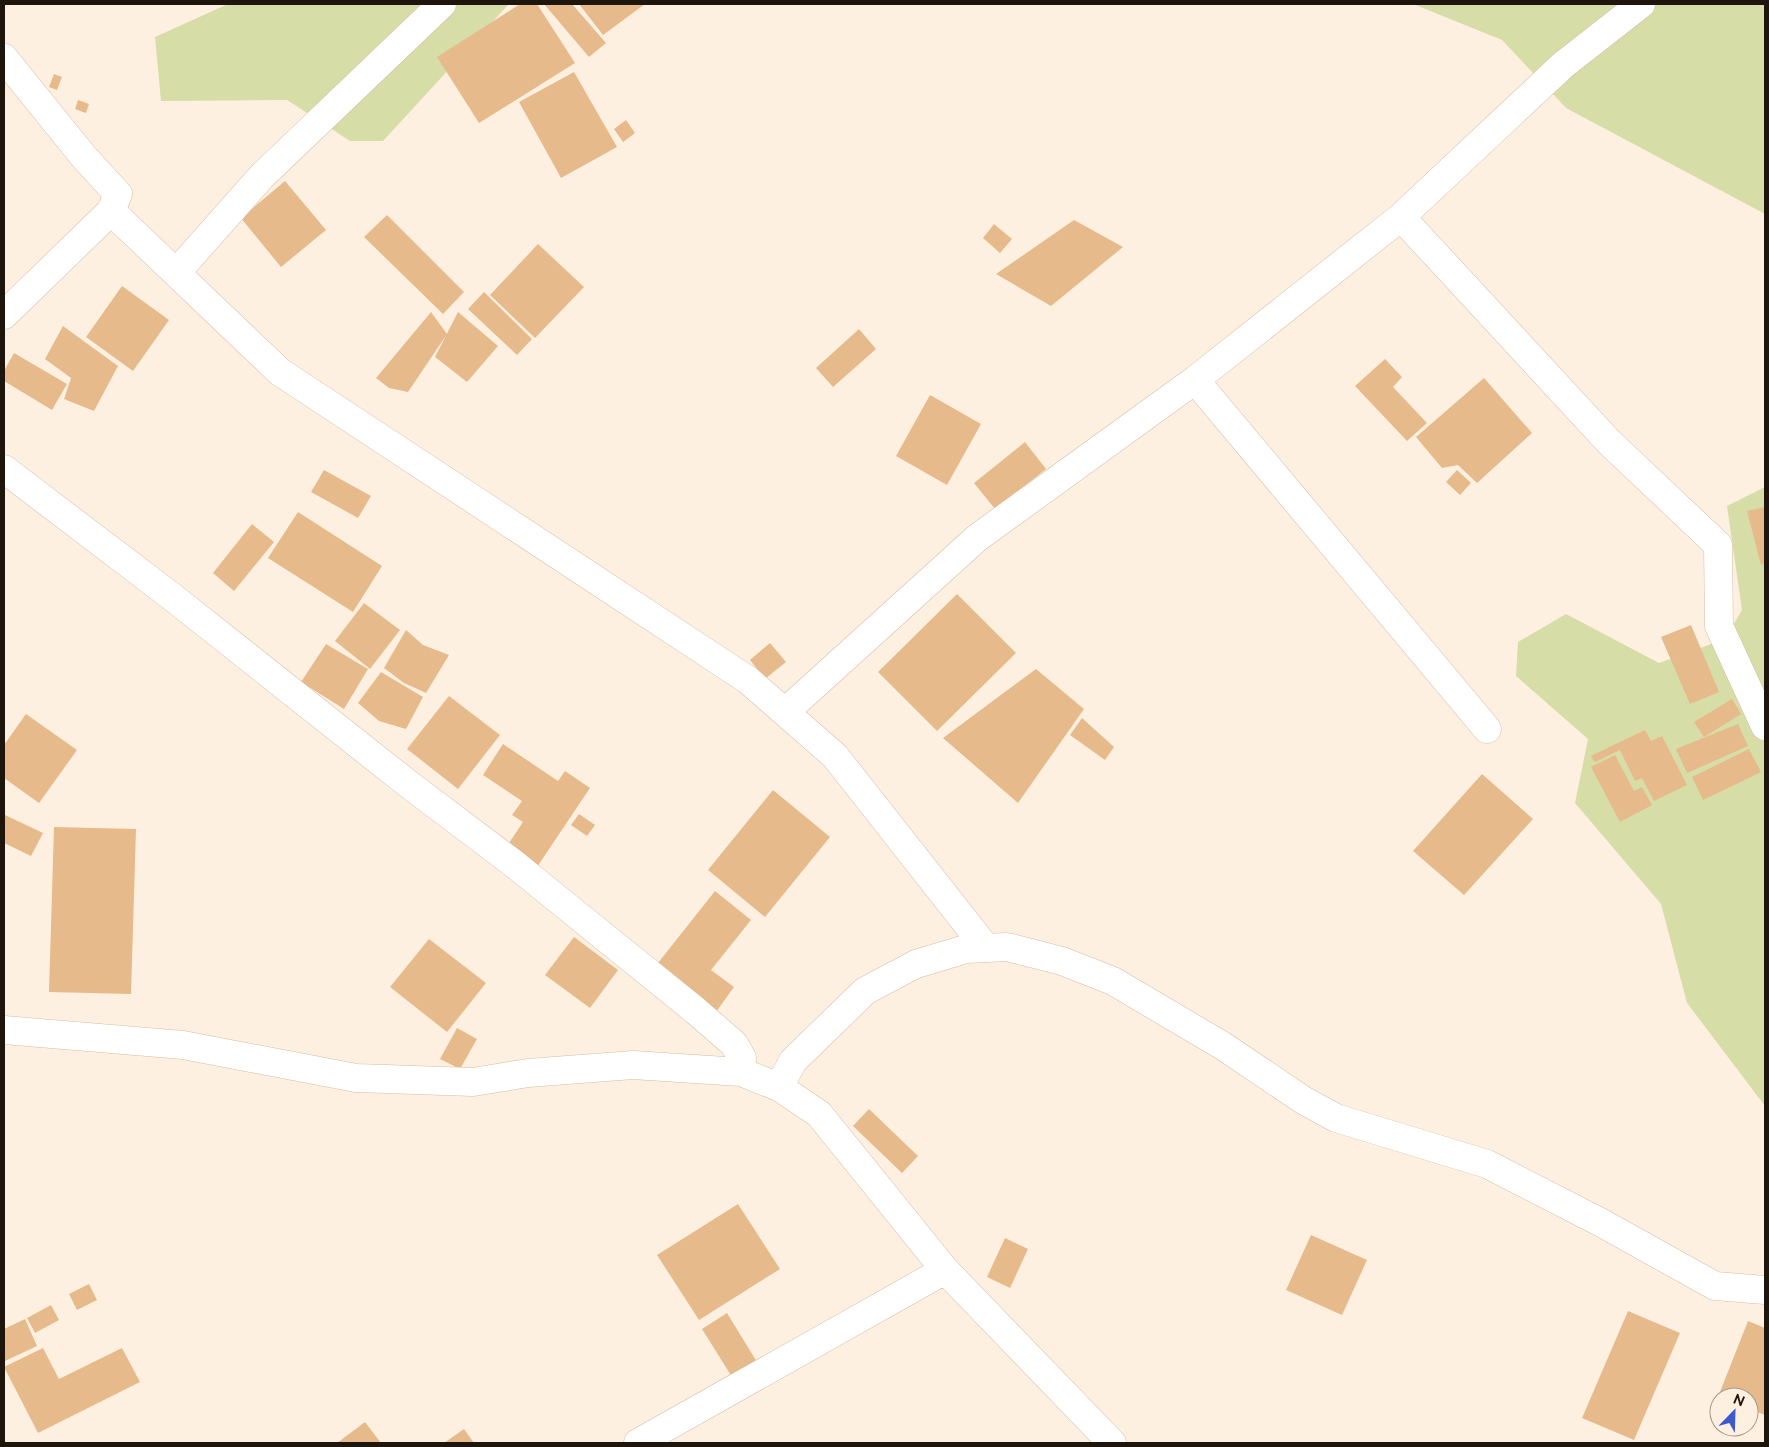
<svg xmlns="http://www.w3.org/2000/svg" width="1769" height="1447" viewBox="0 0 1769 1447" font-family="Raleway,sans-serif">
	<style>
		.green { fill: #d7dda7 }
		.building { fill: #e6ba8a }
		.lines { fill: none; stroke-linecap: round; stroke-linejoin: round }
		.minor-casing { stroke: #d5bda5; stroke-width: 29 }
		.minor { stroke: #fff; stroke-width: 28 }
	</style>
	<rect width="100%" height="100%" fill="#fef0e1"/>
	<path class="green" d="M228 4H509L383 141H350L287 100 161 101 155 37Z
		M1413 4H1765V214L1566 108 1502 40Z
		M1765 487V1106L1687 1003 1661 904 1575 803 1588 739 1516 676 1518 642 1566 614 1659 663 1725 639 1742 610 1727 506Z"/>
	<path class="building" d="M520 4H537L575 63 479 123 437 57Z
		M544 4H572L606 43 589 57Z
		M579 4H645L603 35Z
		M574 72 617 147 561 178 519 102Z
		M54 74 62 77 57 90 49 87Z
		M78 100 89 104 86 113 75 109Z
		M626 120 635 133 623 142 614 129Z
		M285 181 326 230 281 267 241 218Z
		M387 215 464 292 443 314 364 237Z
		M1074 220 1123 247 1051 306 996 274Z
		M994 224 1012 239 1000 253 983 238Z
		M538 244 584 287 535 338 490 295Z
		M122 286 169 320 133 371 86 337Z
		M484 292 532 339 517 355 468 309Z
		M431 312 447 334 408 392 389 388 376 378Z
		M458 312 498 346 467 382 435 357Z
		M63 326 118 366 94 411 64 399 71 378 45 359Z
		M859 329 876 349 833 387 816 368Z
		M14 353 67 384 52 410 4 381V371Z
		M1385 359 1402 377 1393 387 1427 423 1407 441 1355 386Z
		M1484 378 1532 433 1477 483 1458 465 1442 468 1416 437Z
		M930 395 981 424 947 485 896 456Z
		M1025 442 1046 469 995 509 974 483Z
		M324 470 371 496 358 518 311 492Z
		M1457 470 1471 483 1460 495 1446 482Z
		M1765 507V563L1761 565 1747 511Z
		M298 512 382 566 353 612 268 558Z
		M252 524 274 542 234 591 213 573Z
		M957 594 1016 653 937 731 878 672Z
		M364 603 400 630 370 669 335 641Z
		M1691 625 1719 692 1690 704 1661 637Z
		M406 630 423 645 449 655 426 693 404 683 384 668Z
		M770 643 786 662 765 679 750 660Z
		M326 644 368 669 344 709 301 682Z
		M1036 669 1084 709 1018 803 943 738Z
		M381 672 423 697 406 729 379 721 358 703Z
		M449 696 500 735 458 789 407 749Z
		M1732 699 1741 714 1704 737 1694 722Z
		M26 714 77 750 39 803 4 778V745Z
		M1082 718 1114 747 1105 760 1070 735Z
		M1738 724 1748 746 1687 773 1676 749Z
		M1645 730 1651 741 1662 736 1687 785 1654 801 1642 778 1635 781 1620 750 1595 762 1591 756Z
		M503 744 558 781 565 771 590 788 535 870 505 849 523 822 512 815 522 801 483 775Z
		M1749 749 1761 772 1703 800 1692 777Z
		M1615 755 1634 791 1642 787 1652 805 1620 822 1591 767Z
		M1482 774 1533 819 1464 895 1413 851Z
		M773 790 830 837 765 917 708 870Z
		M579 814 595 825 587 836 571 825Z
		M5 815 43 833 31 856 4 843Z
		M54 827 136 829 131 994 49 992Z
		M715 891 751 920 711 970 734 987 716 1012 654 968Z
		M574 937 618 970 590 1008 545 975Z
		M429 939 486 983 447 1032 390 987Z
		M457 1028 477 1039 460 1069 440 1059Z
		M869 1109 918 1156 902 1173 853 1126Z
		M738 1204 780 1269 699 1320 657 1255Z
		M1311 1235 1367 1260 1342 1315 1286 1290Z
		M1005 1238 1028 1249 1010 1288 987 1277Z
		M89 1284 97 1300 77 1310 69 1294Z
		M51 1305 59 1320 35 1333 27 1318Z
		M1628 1311 1680 1333 1634 1440 1582 1418Z
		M727 1313 757 1362 732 1377 702 1329Z
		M25 1319 37 1346 5 1361 4 1329Z
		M1748 1321 1765 1328V1415L1749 1409V1397H1718Z
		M43 1348 59 1379 122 1348 140 1382 38 1433 4 1367Z
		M365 1422 381 1443H337Z
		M464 1429 474 1443H444Z"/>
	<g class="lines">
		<defs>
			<path id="minor" d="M4 58 84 157 118 194 111 211 4 315
				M111 211 280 372 748 680 835 756 986 948
				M1401 217 1609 442 1718 545 1719 626 1765 726
				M176 273 261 177 442 4
				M1195 380 1487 729
				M4 469 171 596 407 783 513 863 696 1011 734 1044 742 1058 741 1072
				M785 712 977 538 1195 380 1401 217 1563 65 1641 4
				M4 1030 183 1045 356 1078 473 1082 528 1073 633 1065 741 1072 779 1087 819 1114 945 1270 1112 1443
				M779 1087 793 1061 865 991 916 964 966 949 1007 947 1062 961 1113 981 1223 1046 1303 1100 1336 1118 1487 1164 1600 1222 1715 1286 1765 1290
				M638 1443 945 1270"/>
		</defs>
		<use href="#minor" class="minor-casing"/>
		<use href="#minor" class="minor"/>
	</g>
	<rect width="1769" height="1447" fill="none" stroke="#1e150c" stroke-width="10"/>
	<g transform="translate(1734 1412) rotate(23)"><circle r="24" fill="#fef0e1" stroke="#a4988c"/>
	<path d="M0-4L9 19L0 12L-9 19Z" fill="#3d5bcd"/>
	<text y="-8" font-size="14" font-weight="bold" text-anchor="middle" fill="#1e150c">N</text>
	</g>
</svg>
